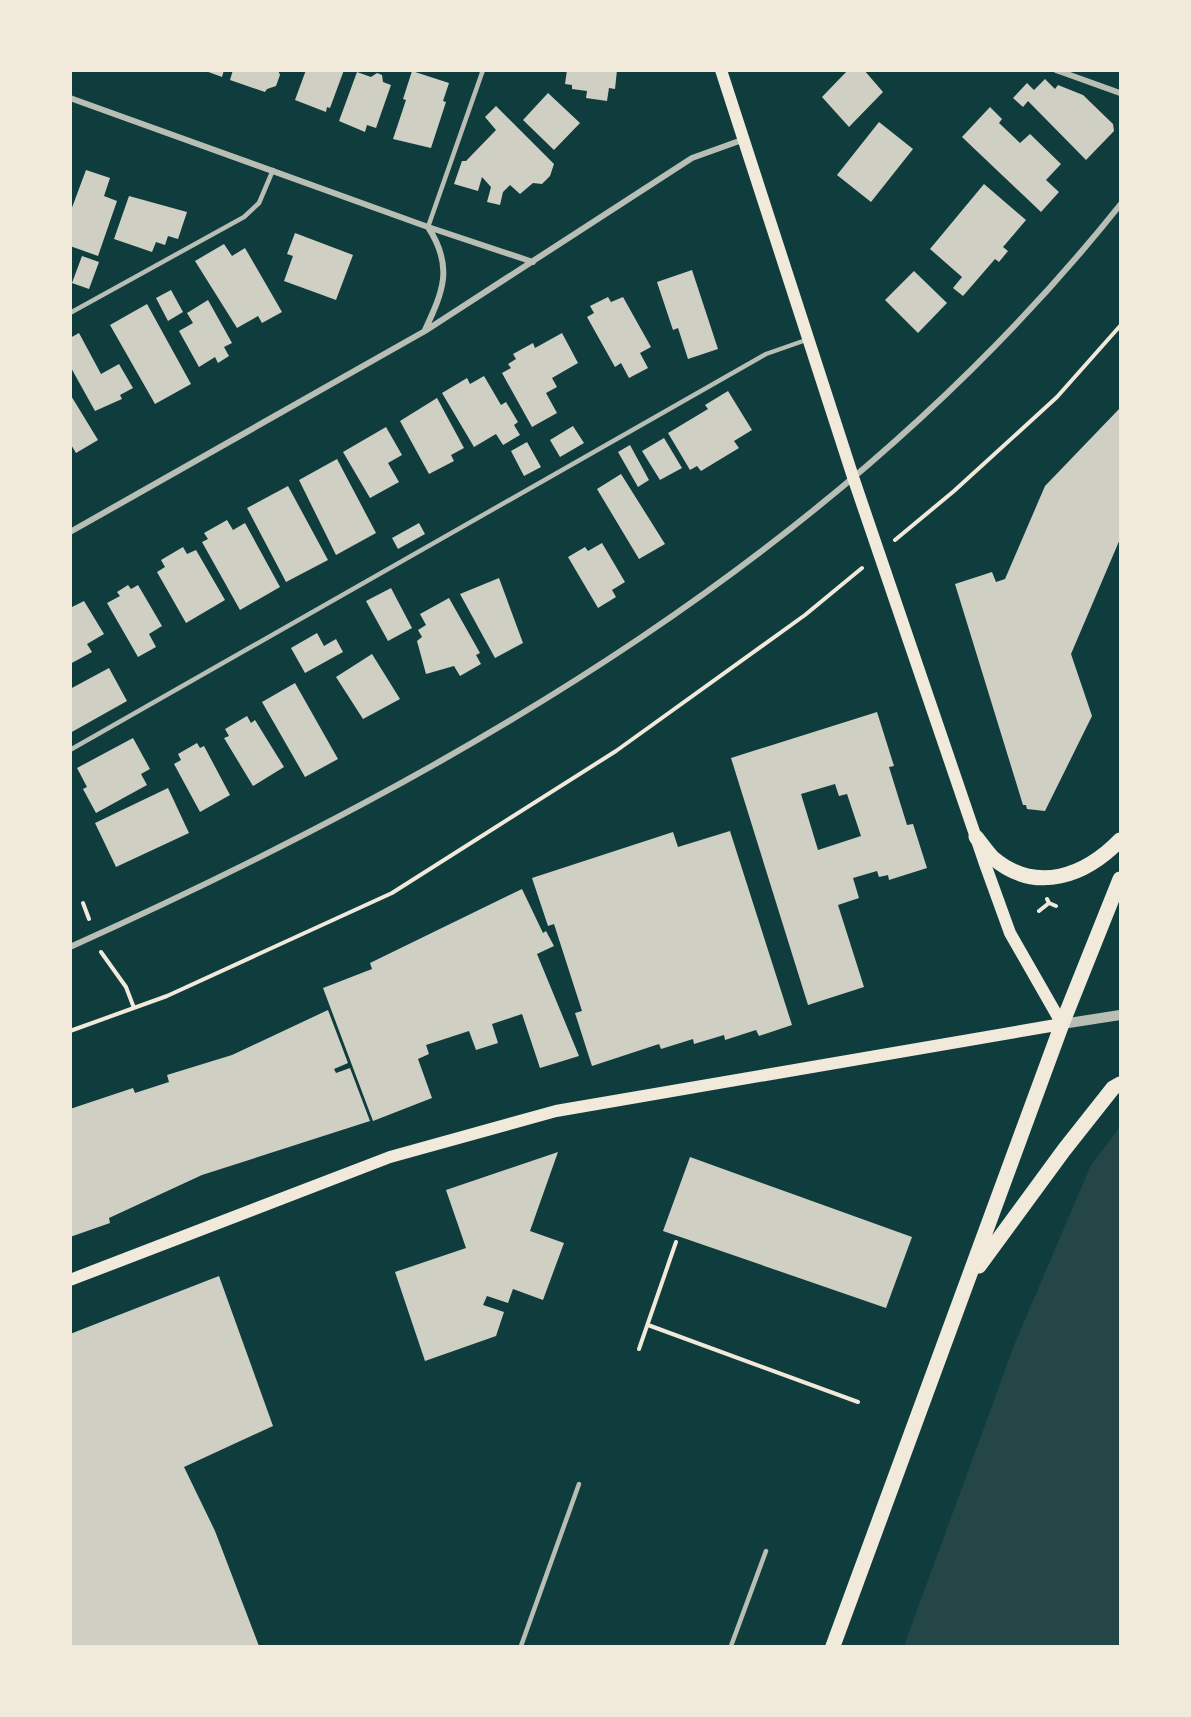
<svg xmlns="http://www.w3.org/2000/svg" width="1191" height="1717" viewBox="0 0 1191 1717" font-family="'Fira Sans',sans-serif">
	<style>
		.green { fill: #244646 }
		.building { fill: #cfcfc3; fill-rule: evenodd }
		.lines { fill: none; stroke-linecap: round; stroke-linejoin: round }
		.path { stroke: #f1e9da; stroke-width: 4 }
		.service { stroke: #b8beb3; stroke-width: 4.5 }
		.minor { stroke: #b8beb3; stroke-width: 6 }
		.tertiary { stroke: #b8beb3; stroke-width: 10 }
		.secondary { stroke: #f1e9da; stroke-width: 12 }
		.primary { stroke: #f1e9da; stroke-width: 15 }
	</style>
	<rect width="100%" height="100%" fill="#0f3d3e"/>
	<path class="green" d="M1120 1127V1646H904L1015 1343 1091 1165Z"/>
	<path class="building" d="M203 70H224L222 77Z
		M233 70H278L280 75 276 86 267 89 265 92 230 80Z
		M306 70H344L330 108 327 107 326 112 295 100Z
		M567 70H617L615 89 609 88 607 101 586 98 587 91 572 89V85L565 84Z
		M848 70H864L883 92 849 127 822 97Z
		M412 71 449 83 443 101 446 102 431 148 393 139 406 100 403 99Z
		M357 72 371 77 377 73 382 75 383 82 391 85 376 128 367 125 365 132 339 121Z
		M1045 79 1055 89 1058 85 1083 95 1113 124 1114 131 1086 160 1028 101 1023 107 1013 98 1027 83 1034 90Z
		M548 93 580 123 554 150 523 120Z
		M496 106 554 164 550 176 542 184 533 183 520 194 510 185 503 192 500 205 487 202 491 187 482 177 478 191 454 184 462 161H466L496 130 485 117Z
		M990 107 1002 119 999 123 1020 143 1030 134 1061 164 1046 180 1059 192 1041 212 962 137Z
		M879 122 913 149 871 202 837 175Z
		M86 170 110 178 104 196 117 201 98 256 70 246V213Z
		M984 184 1026 220 1003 247 1008 251 999 262 995 259 963 296 953 288 962 277 930 249Z
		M129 196 187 212 178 239 168 236 165 245 156 242 152 252 114 239Z
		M295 233 353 255 336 300 284 281 293 256 287 254Z
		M224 244 232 256 245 248 282 312 262 323 258 316 237 328 195 261Z
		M82 256 99 262 89 289 72 283Z
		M692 270 718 349 688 359 678 328 673 330 657 282Z
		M914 271 947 303 918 333 885 300Z
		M171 290 183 312 168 321 156 298Z
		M608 297 611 302 623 297 651 347 640 353 648 368 629 378 621 363 615 367 587 317 594 313 590 306Z
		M208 300 232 343 224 347 229 356 218 363 215 357 199 367 179 331 193 323 187 313Z
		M147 304 191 384 155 404 110 325Z
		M79 333 101 374 119 364 133 388 120 395 122 399 95 411 70 366V338Z
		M562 333 578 363 552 378 557 387 546 393 557 413 532 427 502 373 511 368 508 364 516 359 513 354 533 343 535 348Z
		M484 376 501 405 506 402 518 422 514 425 520 435 503 445 496 434 474 447 442 393 467 378 470 384Z
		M728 391 752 430 734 441 739 448 701 471 697 466 690 470 668 433 708 409 705 405Z
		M70 394 98 440 76 453 70 443Z
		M437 398 464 448 451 455 454 461 429 474 400 421Z
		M1120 408V539L1071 654 1092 716 1045 811 1027 809 1026 805H1023L955 584 992 572 996 582 1005 579 1045 486Z
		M573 426 584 443 560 457 550 440Z
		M386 427 402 455 388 463 399 482 370 498 343 452Z
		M664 438 682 468 660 480 642 451Z
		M527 442 541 467 524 476 511 451Z
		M630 445 649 480 638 487 618 452Z
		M337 459 376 533 336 555 299 480Z
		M621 474 665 544 639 559 597 489Z
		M288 486 328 560 286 582 247 508Z
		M227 520 233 530 245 523 280 587 240 610 202 542 208 539 204 533Z
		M419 523 425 534 398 549 392 538Z
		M602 543 625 582 612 590 616 597 598 608 568 557 585 547 588 551Z
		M183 547 187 554 196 550 225 600 186 623 157 572 165 567 161 560Z
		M499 578 523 643 495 658 460 594Z
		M128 585 131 589 138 585 162 626 149 634 156 647 138 657 107 603 120 596 117 592Z
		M391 588 412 628 388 641 366 601Z
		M449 598 480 653 476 655 481 664 460 676 454 666 426 674 417 641 422 637 418 630 426 625 420 614Z
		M84 601 104 634 87 644 92 652 70 664V608Z
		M317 633 324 646 336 639 343 652 305 673 291 648Z
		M372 654 400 699 363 719 336 677Z
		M109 668 127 701 70 733V689Z
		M295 683 338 759 305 777 262 702Z
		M877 712 894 766 889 767 907 825 913 824 927 868 889 880 888 875 879 877 877 871 853 878 859 898 838 905 864 987 808 1005 731 758ZM835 784 839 796 847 794 861 836 818 850 801 794Z
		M247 716 251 723 255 720 284 767 253 786 224 738 229 736 225 729Z
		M133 738 150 769 141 774 147 785 96 813 83 789 87 787 77 768Z
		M197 743 200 748 204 746 230 795 200 812 174 764 181 760 178 754Z
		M168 788 189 833 116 867 95 823Z
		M730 831 792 1025 759 1036 756 1030 725 1040 724 1035 694 1044 693 1039 661 1049 659 1044 592 1066 575 1013 582 1011 554 924 548 926 532 878 673 832 678 847Z
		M522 889 543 933 546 931 554 946 537 954 579 1056 540 1068 522 1014 492 1024 498 1043 476 1050 469 1031 426 1045 429 1054 418 1059 432 1098 373 1121 323 988 372 969 370 963Z
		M328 1010 348 1063 334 1069 336 1073 350 1068 370 1121 202 1175 109 1218 110 1223 70 1237V1109L133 1088 135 1093 169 1082 167 1075 232 1055Z
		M558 1152 530 1231 564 1243 543 1300 513 1289 508 1303 487 1296 483 1305 504 1312 496 1336 425 1361 395 1272 466 1248 446 1190Z
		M690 1157 912 1237 886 1308 663 1231Z
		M219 1276 273 1426 184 1467 215 1531 259 1646H70V1334Z"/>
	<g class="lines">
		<path class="path" d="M895 540 954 491 1057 397 1120 326
			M1047 899 1049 903 1056 906
			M83 903 89 919
			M1039 911 1049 903
			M101 952 126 987 134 1008
			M70 1031 167 996 392 893 616 751 805 615 862 568
			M648 1325 858 1402
			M639 1349 676 1242"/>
		<path class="service" d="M428 227 483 70
			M70 313 244 217 259 203 273 170
			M70 750 766 354 806 340
			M521 1646 579 1484
			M731 1646 766 1551"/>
		<path class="minor" d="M1056 70 1120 93
			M70 98 428 227 533 262
			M425 330C443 291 454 267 428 227
			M70 532 425 331 692 158 742 140
			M70 947C465 769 846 548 1120 205"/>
		<path class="tertiary" d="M1062 1024 1120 1015"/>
		<path class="secondary" d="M70 1280 390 1157 556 1111 1062 1024 1010 933 985 864 854 480 721 70"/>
		<path class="primary" d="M976 837C981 843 987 852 993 858 1037 895 1086 875 1120 840
			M979 1266 1064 1150 1113 1088 1120 1084
			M833 1646 1062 1024 1120 879"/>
	</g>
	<rect width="1191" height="1717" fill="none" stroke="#f1e9da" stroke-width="144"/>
</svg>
